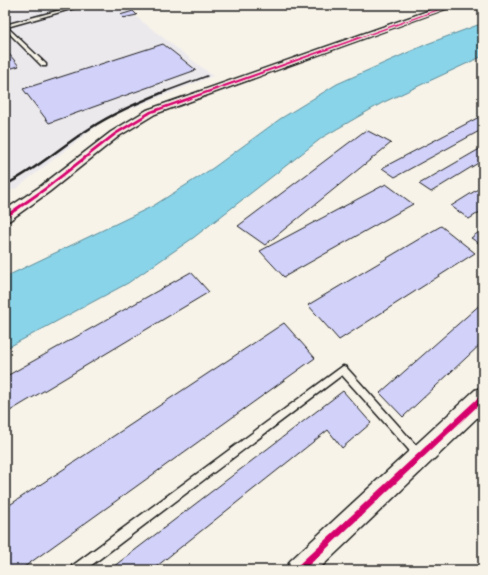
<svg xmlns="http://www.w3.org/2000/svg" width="488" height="575" viewBox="0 0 488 575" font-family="Pangolin,sans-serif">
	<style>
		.built { fill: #ece9ed }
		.water { fill: #89d4e9; stroke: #5d8a97 }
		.building { fill: #d1d1fa; stroke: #1c1c1c }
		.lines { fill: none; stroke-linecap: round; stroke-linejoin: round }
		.service-casing { stroke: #1c1c1c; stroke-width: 3 }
		.minor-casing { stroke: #1c1c1c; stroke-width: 3 }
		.tertiary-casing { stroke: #1c1c1c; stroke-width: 3 }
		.service { fill: #f7f3e8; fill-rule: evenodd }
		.minor { fill: #f7f3e8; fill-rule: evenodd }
		.tertiary { fill: #f7f3e8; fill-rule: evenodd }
		.rail-far1 { stroke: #1c1c1c; stroke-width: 1.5 }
		.rail { stroke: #1c1c1c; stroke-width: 2.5 }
		.cycleway-casing { stroke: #f7f3e8; stroke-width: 3 }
		.cycleway { fill: #d6006c; fill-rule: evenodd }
	</style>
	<rect width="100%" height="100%" fill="#f7f3e8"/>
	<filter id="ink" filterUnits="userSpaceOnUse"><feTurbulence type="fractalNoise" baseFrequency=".025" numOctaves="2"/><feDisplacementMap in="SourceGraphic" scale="8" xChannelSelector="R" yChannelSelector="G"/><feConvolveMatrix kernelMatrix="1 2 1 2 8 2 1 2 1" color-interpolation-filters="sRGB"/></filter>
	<g filter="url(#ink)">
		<path class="built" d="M5 5H121L213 76 107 118 17 188 5 193Z"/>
		<path class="water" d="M483 23V56L382 103 323 137 193 238 128 283 5 349V277L153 206 213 168 280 119 337 84 427 44Z"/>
		<path class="building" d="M133 11 137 15 123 18 120 15Z
			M163 44 196 70 49 123 23 89Z
			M5 49 19 66 5 70Z
			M483 115V129L395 177 382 168Z
			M366 130 391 143 265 245 238 226Z
			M483 147V160L431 192 419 184Z
			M386 184 413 204 284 277 260 251Z
			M483 186V210L469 219 451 206Z
			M441 226 475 253 339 340 308 305Z
			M483 229V246L471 238Z
			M191 272 209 292 5 414V377Z
			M483 302V342L403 417 380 393Z
			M284 323 315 358 20 570H9L5 559V508Z
			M343 391 371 423 342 448 328 430 152 570H109Z"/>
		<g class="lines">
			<defs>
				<path id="service" d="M79 5H85L7 27 46 64V66H42L5 29V25Z
					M343 366 346 367 422 452 424 455 422 458 419 460 416 458 342 375 85 570H71L72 566Z"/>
				<path id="minor" d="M445 5H456L155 114 119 136 49 192 10 220 5 222V210L41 186 111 132 147 110Z"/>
				<path id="tertiary" d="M483 387V412L318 570H286L290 561 475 390Z"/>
			</defs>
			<use href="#service" class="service-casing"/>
			<use href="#minor" class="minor-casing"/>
			<use href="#tertiary" class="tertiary-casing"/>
			<use href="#service" class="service"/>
			<use href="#minor" class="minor"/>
			<use href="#tertiary" class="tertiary"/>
			<path class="rail-far1" d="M164 92 207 76"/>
			<path class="rail" d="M5 185C36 170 60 147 89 129 113 113 140 102 166 91"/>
			<defs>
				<path id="cycleway" d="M450 5H453L152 113 116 135 46 190 5 219V215L44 188 114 133 150 111Z
					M483 394V401L304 570H295L296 567 481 395Z"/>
			</defs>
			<use href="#cycleway" class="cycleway-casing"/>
			<use href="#cycleway" class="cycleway"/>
		</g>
	</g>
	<rect width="488" height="575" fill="none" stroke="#f7f3e8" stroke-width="20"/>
	<rect x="10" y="10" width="468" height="555" fill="none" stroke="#1c1c1c" stroke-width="1.5" filter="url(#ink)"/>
</svg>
